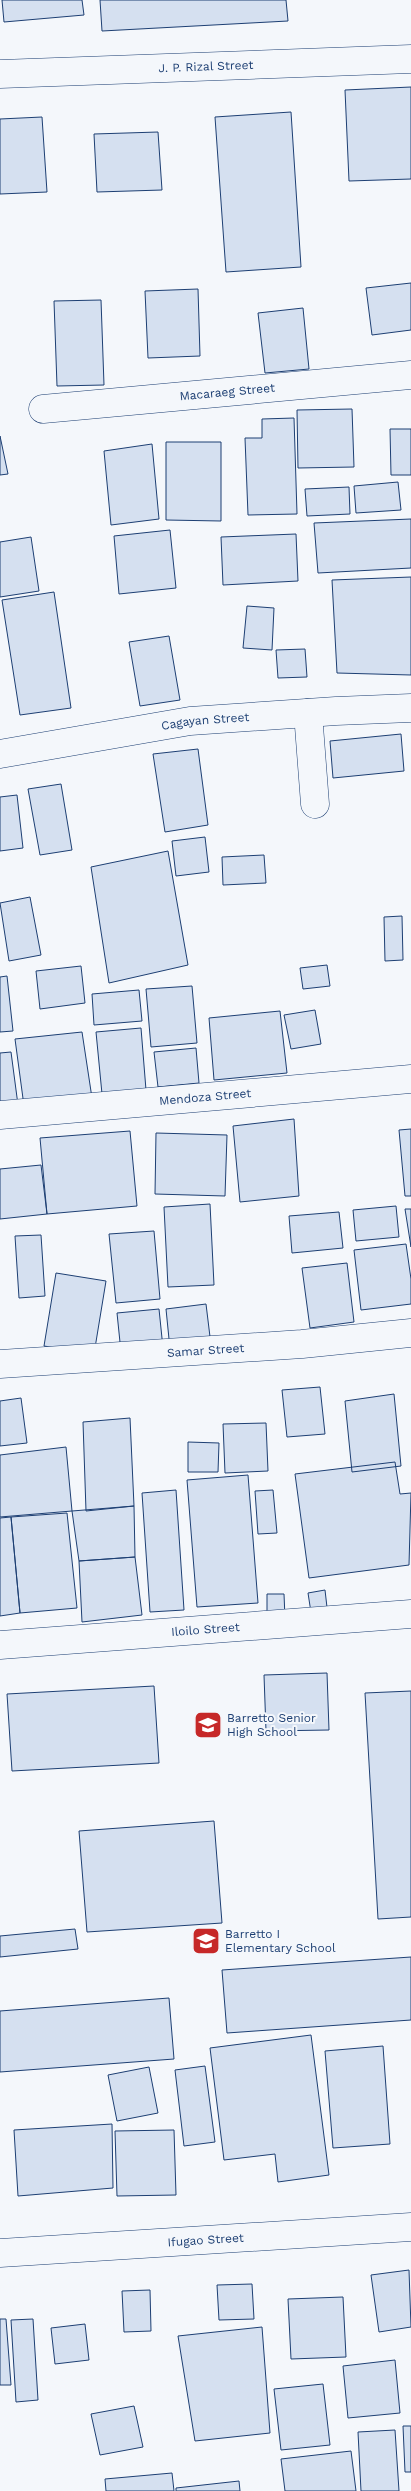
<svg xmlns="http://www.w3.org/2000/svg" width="411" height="2491" viewBox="0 0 411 2491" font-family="'Work Sans',sans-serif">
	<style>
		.building { fill: #d5e0f0; stroke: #1d3f73 }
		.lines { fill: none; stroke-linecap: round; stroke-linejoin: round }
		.minor-casing { stroke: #1d3f73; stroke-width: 29 }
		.minor { stroke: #f4f7fb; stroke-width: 28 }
		.labels { text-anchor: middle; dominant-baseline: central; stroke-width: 4; stroke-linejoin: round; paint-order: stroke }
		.street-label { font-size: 12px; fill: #1d3f73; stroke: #f4f7fb }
		.poi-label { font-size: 12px; fill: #1d3f73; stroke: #f4f7fb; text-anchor: start }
	</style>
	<rect width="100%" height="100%" fill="#f4f7fb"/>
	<path class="building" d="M2 0H82L84 15 4 22Z
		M100 0H286L288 21 102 31Z
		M411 87V179L349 181 345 90Z
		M291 112 301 267 226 272 215 117Z
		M42 117 47 192 0 194V119Z
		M158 132 162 190 97 192 94 134Z
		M411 283V330L372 335 366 288Z
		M198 289 200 356 148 358 145 291Z
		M101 300 104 385 57 386 54 301Z
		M303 308 309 369 265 373 258 313Z
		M352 409 354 467 298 468 297 410Z
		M294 418 297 514 248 515 245 438H262V419Z
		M390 429H411V475H391Z
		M0 436 8 474 0 475Z
		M166 442H221V521L166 520Z
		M152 444 159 519 111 525 104 451Z
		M398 482 401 510 356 513 354 486Z
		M349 487 350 514 307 516 305 489Z
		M411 519V568L318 573 314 523Z
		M170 530 176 588 119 594 114 536Z
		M296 534 298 581 223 585 221 537Z
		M31 537 39 591 0 597V542Z
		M411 577V675L337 673 332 580Z
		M54 592 71 708 20 715 2 600Z
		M247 606 274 608 272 650 243 648Z
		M169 636 180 700 140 706 129 642Z
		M305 649 307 677 278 678 276 650Z
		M401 734 404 771 333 778 330 741Z
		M198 749 208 825 165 832 153 754Z
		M61 784 72 850 40 855 28 789Z
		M17 795 23 848 0 851V797Z
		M205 837 209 872 176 876 172 841Z
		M168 851 188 965 109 983 91 867Z
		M264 855 266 883 223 885 222 857Z
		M30 897 41 955 9 961 0 903Z
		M402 916 403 960 385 961 384 917Z
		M327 965 330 986 303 989 300 968Z
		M81 966 85 1003 40 1009 36 971Z
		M7 976 13 1031 0 1032V977Z
		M192 986 197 1043 151 1047 146 989Z
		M139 990 142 1021 94 1025 92 994Z
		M315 1010 321 1044 291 1049 284 1015Z
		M280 1011 287 1073 214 1080 209 1018Z
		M141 1028 146 1090 102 1094 96 1032Z
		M82 1032 92 1098 24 1106 15 1039Z
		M196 1048 199 1083 158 1087 154 1052Z
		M11 1052 18 1105 0 1104V1053Z
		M294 1119 299 1196 240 1202 233 1126Z
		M411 1129V1196H405L399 1130Z
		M130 1131 137 1206 47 1214 40 1138Z
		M156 1133 227 1135 225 1196 155 1194Z
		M41 1165 47 1214 0 1219V1169Z
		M210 1204 214 1285 168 1287 164 1207Z
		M396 1206 399 1237 356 1241 353 1210Z
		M405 1209H411V1247Z
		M339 1212 343 1248 292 1253 289 1216Z
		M154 1231 160 1299 116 1303 109 1234Z
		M41 1235 45 1296 19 1298 15 1236Z
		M406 1244 411 1279V1304L361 1310 354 1250Z
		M347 1263 354 1322 310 1328 302 1268Z
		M56 1273 106 1281 94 1354 44 1346Z
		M206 1304 211 1345 170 1349 166 1309Z
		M159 1309 163 1348 121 1352 117 1313Z
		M320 1387 325 1434 287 1437 282 1390Z
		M394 1394 401 1466 352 1472 345 1401Z
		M21 1398 27 1443 0 1446V1401Z
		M130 1418 134 1506 86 1511 83 1422Z
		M266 1423 268 1471 225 1473 223 1424Z
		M188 1442 219 1443 218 1472H188Z
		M66 1447 72 1511 0 1517V1455Z
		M395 1462 400 1494 411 1493 409 1565 309 1578 295 1474Z
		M248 1475 258 1603 197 1607 187 1480Z
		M176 1490 184 1610 150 1612 142 1493Z
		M273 1490 277 1533 258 1534 255 1491Z
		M134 1506 135 1557 79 1561 72 1511Z
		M67 1513 77 1608 20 1613 11 1517Z
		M11 1517 20 1613 0 1616V1518Z
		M135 1557 142 1615 82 1622 79 1561Z
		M325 1590 328 1616 312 1619 308 1593Z
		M267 1594H284L285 1618 267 1619Z
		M327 1673 329 1730 266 1731 264 1675Z
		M154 1686 159 1763 12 1771 7 1694Z
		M411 1691V1917L378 1919 365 1693Z
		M214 1821 222 1923 87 1932 79 1831Z
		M75 1929 78 1949 0 1957V1936Z
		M411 1957V2020L227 2033 222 1970Z
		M169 1998 174 2059 0 2072V2011Z
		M311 2035 329 2175 278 2182 275 2154 224 2160 210 2048Z
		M383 2046 390 2144 333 2148 325 2051Z
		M205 2066 215 2142 184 2146 175 2070Z
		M149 2067 158 2113 117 2121 108 2075Z
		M112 2124 113 2188 18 2196 14 2130Z
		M174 2130 176 2195 117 2196 115 2131Z
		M409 2270 411 2327 379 2332 371 2275Z
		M252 2284 254 2319 219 2320 217 2285Z
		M150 2290 151 2331 124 2332 122 2291Z
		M343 2297 346 2357 291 2359 288 2299Z
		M0 2319H6L11 2385H0Z
		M33 2319 38 2400 16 2402 11 2320Z
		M85 2324 89 2360 55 2364 51 2328Z
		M262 2327 270 2433 195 2441 178 2336Z
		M395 2360 400 2413 348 2418 343 2366Z
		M323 2384 330 2445 281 2450 274 2389Z
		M134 2406 143 2447 100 2455 91 2414Z
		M403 2426H411V2472H405Z
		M395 2430 399 2491H361L358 2432Z
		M351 2451 356 2491H285L281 2459Z
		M172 2473 174 2491H106L105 2479Z
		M239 2481 240 2491H176V2488Z"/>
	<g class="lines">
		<defs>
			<g id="minor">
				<path id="s1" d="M0 74 411 59"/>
				<path id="s2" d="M43 409 411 375"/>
				<path d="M308 713 315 804"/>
				<path id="s3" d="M0 754 190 721 336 711 411 708"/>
				<path id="s4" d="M0 1115 411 1079"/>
				<path id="s5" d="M0 1364 302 1344 411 1333"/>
				<path id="s6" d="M0 1645 411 1614"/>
				<path id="s7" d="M0 2253 411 2227"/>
			</g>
		</defs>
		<use href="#minor" class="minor-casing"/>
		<use href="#minor" class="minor"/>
	</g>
	<defs>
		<symbol id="school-square" viewBox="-11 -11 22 22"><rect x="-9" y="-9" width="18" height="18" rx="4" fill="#c62828" stroke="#f4f7fb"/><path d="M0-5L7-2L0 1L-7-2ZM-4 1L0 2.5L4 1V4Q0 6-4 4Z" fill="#fff"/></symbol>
	</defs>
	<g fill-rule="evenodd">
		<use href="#school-square" x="192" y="1709" width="32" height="32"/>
		<use href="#school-square" x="190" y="1925" width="32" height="32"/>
	</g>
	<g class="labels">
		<g class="street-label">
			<text stroke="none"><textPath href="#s1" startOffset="206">J. P. Rizal Street</textPath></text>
			<text stroke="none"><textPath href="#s2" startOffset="185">Macaraeg Street</textPath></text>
			<text stroke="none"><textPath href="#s3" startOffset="208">Cagayan Street</textPath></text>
			<text stroke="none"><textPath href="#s4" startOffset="206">Mendoza Street</textPath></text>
			<text stroke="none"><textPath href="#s5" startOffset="206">Samar Street</textPath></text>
			<text stroke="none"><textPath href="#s6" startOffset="206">Iloilo Street</textPath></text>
			<text stroke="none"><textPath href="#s7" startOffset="206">Ifugao Street</textPath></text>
		</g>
		<g class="poi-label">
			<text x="227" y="1718">Barretto Senior<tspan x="227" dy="14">High School</tspan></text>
			<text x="225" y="1934">Barretto I<tspan x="225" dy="14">Elementary School</tspan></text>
		</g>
	</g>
</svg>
